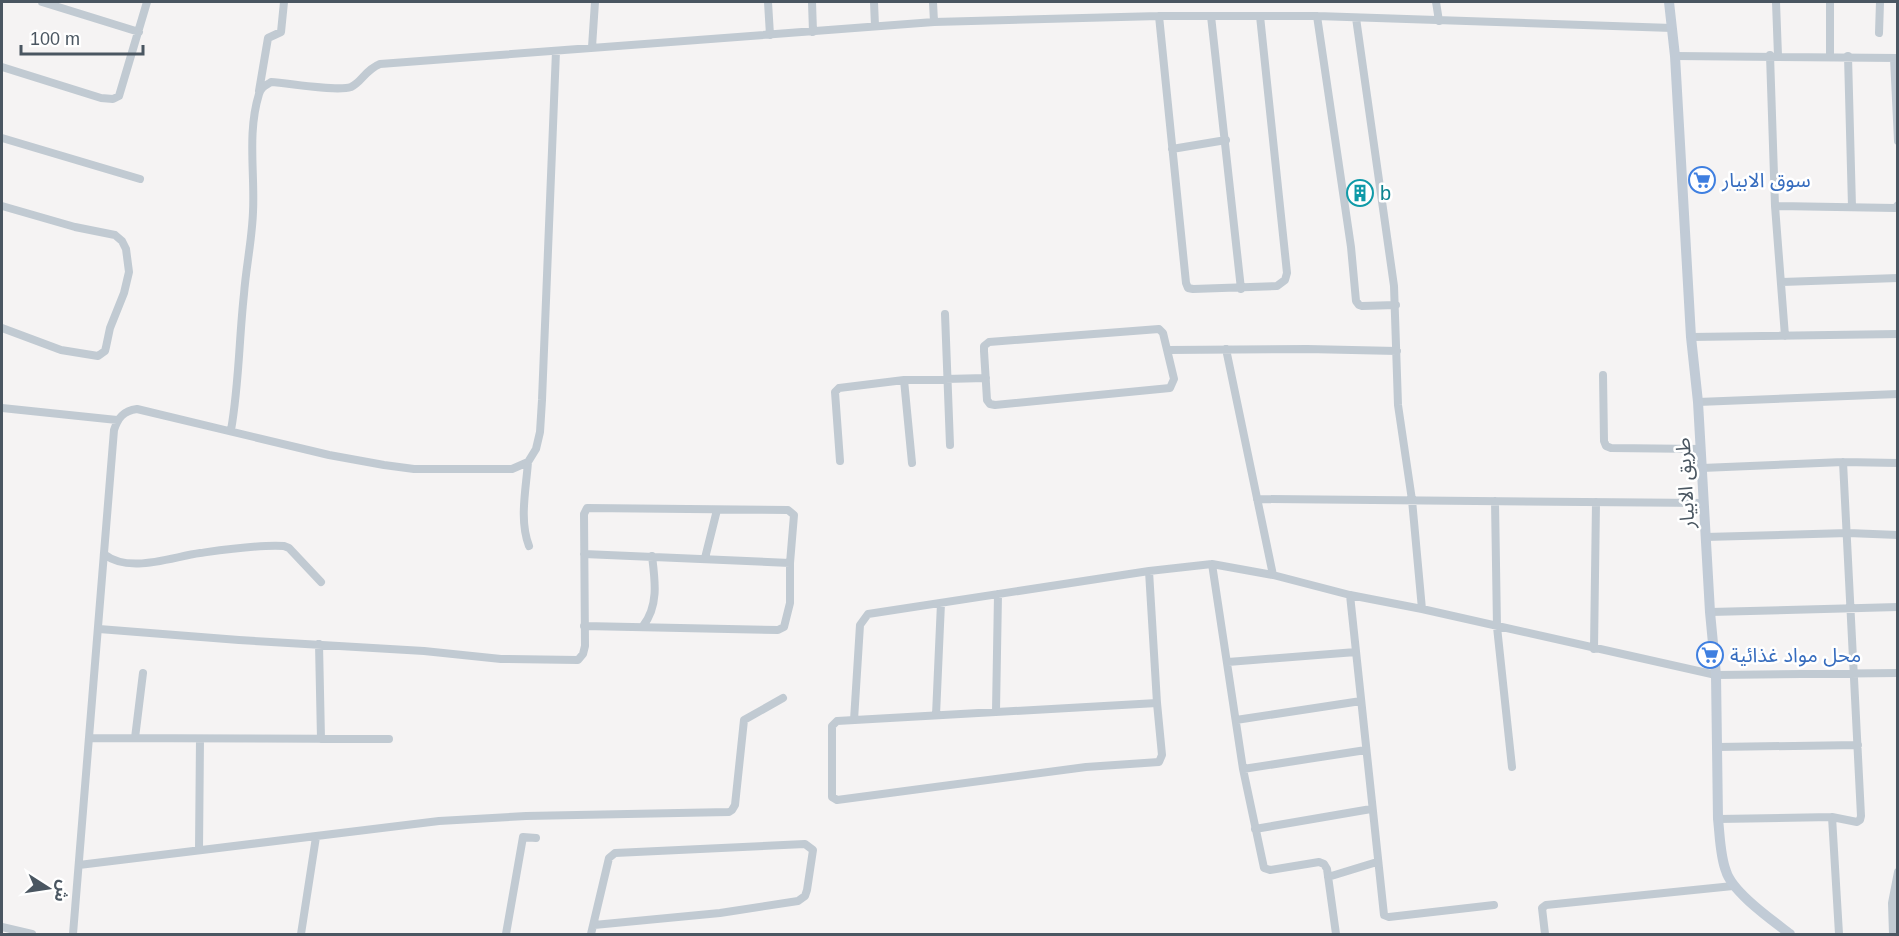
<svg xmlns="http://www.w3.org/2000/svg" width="1899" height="936" viewBox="0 0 1899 936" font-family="Helvetica,'Noto Sans Arabic',sans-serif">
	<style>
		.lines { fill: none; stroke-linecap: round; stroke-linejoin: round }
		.minor { stroke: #c1cad2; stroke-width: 8 }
		.secondary { stroke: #c1cbd6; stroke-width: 10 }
		.labels { text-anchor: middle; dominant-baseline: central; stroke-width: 5; stroke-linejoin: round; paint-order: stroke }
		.shop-label { font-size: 20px; fill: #366cbe; stroke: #fff; text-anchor: start }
		.culture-label { font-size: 20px; fill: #0d838f; stroke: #fff; text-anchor: start }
		.street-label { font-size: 20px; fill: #4a5661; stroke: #fff }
	</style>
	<rect width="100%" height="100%" fill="#f5f3f3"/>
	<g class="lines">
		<path class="minor" d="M42 2 139 32
			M768 2 770 35
			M812 2 813 32
			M874 2 875 26
			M933 2 934 22
			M1436 2 1439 21
			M1776 2 1778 56
			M1830 2V56
			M1159 16 1186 283 1188 288 1193 289 1277 286 1285 280 1287 273 1260 16
			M1211 16 1241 289
			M1317 16 1351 247 1356 301 1359 305 1362 306 1396 305
			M1356 18 1394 286 1398 405 1412 500 1422 609
			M1879 33 1880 2
			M592 47 595 2
			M1770 55 1775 206 1785 336
			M1675 56 1898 58
			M1848 56 1852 207
			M1894 58 1898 141
			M2 67 101 98 113 99 119 96 147 2
			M259 91 268 38 281 32 284 2
			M2 138 140 179
			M1172 149 1226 140
			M2 206 75 227 115 235 122 241 126 249 129 272 124 293 110 328 106 347 105 351 98 356 61 350 2 328
			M1775 206 1895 208 1898 205
			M1782 282 1898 278
			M945 314 950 445
			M1159 329 1163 333 1174 379 1170 388 995 405 990 404 987 400 984 351V346L989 342Z
			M1691 337 1898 334
			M1226 349 1273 575
			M1168 350 1307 349 1397 351
			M1603 375 1604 441 1606 446 1611 448 1701 449
			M904 380 912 463
			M1698 402 1898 394
			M2 408 117 420
			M231 430C239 385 239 339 244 294 246 267 252 240 253 212 255 173 247 133 259 94 261 87 265 86 271 82 289 83 337 92 351 87 362 82 365 70 380 64L934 22 1159 16H1317L1672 28
			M840 461 835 392 839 388 904 380 986 378
			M528 462C526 490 519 520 529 546
			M1702 468 1843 462 1898 463
			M1257 499 1704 503
			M1495 501 1497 627 1512 767
			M1705 537 1848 533 1898 535
			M104 554C129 574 171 557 200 553 222 550 263 544 284 546L289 548 321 582
			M584 554 790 563
			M705 558 717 510
			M1212 564 1243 769 1264 868 1270 870 1319 862 1324 864 1327 869 1336 934
			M1149 571 1157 703 1162 755 1159 762 1086 767 837 800 832 797V726L837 721 1157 703
			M1350 595 1384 915 1389 917 1494 905
			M1710 612 1898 607
			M643 626C659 606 655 580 652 556
			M99 629 239 640 424 651 501 659 578 660 583 654 585 646 584 514 587 508 788 510 794 515 790 563V603L784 627 778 630 584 626
			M319 644 321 739
			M1594 649 1596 502
			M1228 662 1356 652
			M996 711 998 594
			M936 715 941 603
			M854 720 860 625 868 614 1149 571 1212 564 1273 575 1350 595 1422 609 1716 675 1898 673
			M1236 720 1361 701
			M89 738 389 739
			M135 738 143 673
			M1717 747 1858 745
			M1243 769 1366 750
			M1832 817 1839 934
			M1718 819 1832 817 1857 822 1860 820 1861 816 1843 462
			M1255 829 1371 809
			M199 850 200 739
			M79 865 439 821 526 816 729 812 732 810 735 805 744 720 783 698
			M1328 877 1377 862
			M2 927 32 934
			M73 934 114 430C118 418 123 411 137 409L329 455 384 465 414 469H512L528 462 536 449 540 432 542 400 556 51
			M301 934 316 837
			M506 934 523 837 536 838
			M591 934 609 858 615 853 805 844 813 850 807 890 805 896 798 901 720 913 594 925
			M1545 934 1542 908 1546 905 1733 886
			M1893 934 1892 903 1898 872"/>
		<path class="secondary" d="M1669 2 1675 56 1691 337 1698 402 1710 612 1716 675 1718 819C1720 836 1720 856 1726 871 1732 892 1772 920 1790 934"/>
	</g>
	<defs>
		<symbol id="supermarket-ring" viewBox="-11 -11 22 22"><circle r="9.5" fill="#fff" stroke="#3f7fe0" stroke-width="1.5"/><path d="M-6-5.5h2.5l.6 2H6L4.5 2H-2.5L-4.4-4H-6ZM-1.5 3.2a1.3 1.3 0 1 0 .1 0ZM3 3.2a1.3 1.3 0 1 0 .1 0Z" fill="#3f7fe0"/></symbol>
		<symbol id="building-ring" viewBox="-11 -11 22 22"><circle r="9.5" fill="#fff" stroke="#0f9aa8" stroke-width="1.5"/><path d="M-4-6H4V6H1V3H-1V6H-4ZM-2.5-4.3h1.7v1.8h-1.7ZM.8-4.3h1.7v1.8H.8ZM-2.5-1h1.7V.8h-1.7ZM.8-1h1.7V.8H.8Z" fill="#0f9aa8"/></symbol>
	</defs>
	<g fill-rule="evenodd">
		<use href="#supermarket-ring" x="1687" y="165" width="30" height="30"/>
		<use href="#building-ring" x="1345" y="178" width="30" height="30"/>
		<use href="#supermarket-ring" x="1695" y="640" width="30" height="30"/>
	</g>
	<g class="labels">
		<g class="shop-label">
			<text x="1722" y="180">سوق الابيار</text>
			<text x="1730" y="655">محل مواد غذائية</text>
		</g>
		<g class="culture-label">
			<text x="1380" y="193">b</text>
		</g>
		<g class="street-label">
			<text transform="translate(1685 483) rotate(-93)">طريق الابيار</text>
		</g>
	</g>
	<rect width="1899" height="936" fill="none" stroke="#4a5661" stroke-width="6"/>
	<g transform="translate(48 888) rotate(102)" stroke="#ffffff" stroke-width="4.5" paint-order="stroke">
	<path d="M0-4.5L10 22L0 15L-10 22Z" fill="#4a5661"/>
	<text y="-9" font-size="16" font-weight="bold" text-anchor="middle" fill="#4a5661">ش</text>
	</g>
	<path d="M21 45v9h122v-9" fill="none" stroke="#4a5661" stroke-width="3"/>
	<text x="30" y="45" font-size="18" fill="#4a5661" stroke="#ffffff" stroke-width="4.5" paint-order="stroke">100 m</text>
</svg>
